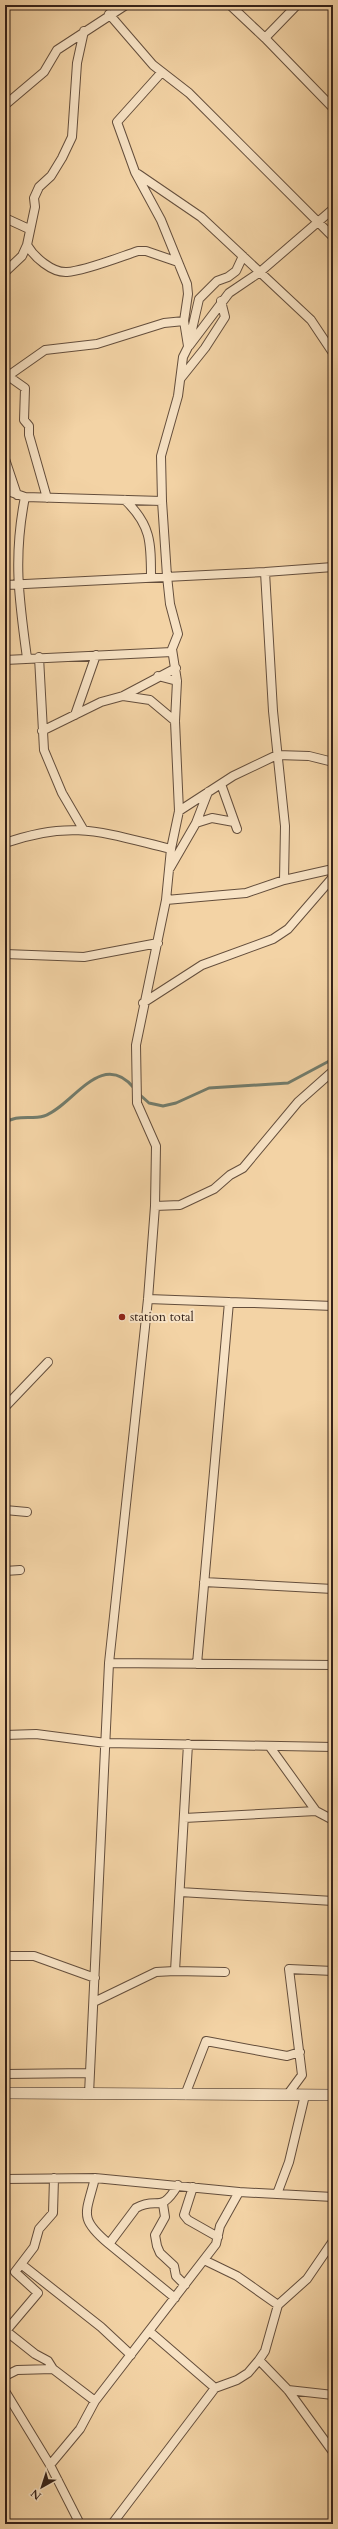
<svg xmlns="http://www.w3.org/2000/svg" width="338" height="2529" viewBox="0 0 338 2529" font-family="Cardo,serif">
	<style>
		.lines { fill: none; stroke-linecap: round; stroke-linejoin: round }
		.stream { stroke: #727c6c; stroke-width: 3 }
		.street-casing { stroke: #644e3c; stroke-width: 10 }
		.secondary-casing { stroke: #342119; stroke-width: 12 }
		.street { stroke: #f7e2c4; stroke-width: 8 }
		.secondary { stroke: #f7e2c4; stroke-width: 11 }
		.poi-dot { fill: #8f2418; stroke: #f7e2c4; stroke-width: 1.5 }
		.labels { text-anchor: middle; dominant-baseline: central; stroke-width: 4; stroke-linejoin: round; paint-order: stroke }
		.poi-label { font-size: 13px; fill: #342119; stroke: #f7e2c4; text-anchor: start }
	</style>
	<rect width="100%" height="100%" fill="#f3d3a5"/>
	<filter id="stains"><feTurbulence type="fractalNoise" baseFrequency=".005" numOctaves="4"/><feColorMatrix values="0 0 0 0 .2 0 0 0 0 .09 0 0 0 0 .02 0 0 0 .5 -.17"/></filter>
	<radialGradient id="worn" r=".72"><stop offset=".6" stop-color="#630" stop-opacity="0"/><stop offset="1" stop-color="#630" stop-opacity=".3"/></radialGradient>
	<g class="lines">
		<path class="stream" d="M139 1094 149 1103 163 1106 176 1103 209 1088 288 1083 333 1059
			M5 1123C16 1114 31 1120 44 1116 72 1107 101 1048 134 1088"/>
		<defs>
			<path id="street" d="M230 5 265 38
				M297 5 265 38 333 108
				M109 14 153 65 189 93 333 237
				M84 31 77 63 72 137 62 158 51 176 39 187 34 198 35 207 27 245C34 257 52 273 67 272 85 271 120 257 138 251H146L178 262
				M161 73 117 122 135 172 161 220 187 284 188 294 184 321
				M5 105 44 72 57 50 126 5
				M138 174 201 217 311 320 333 353
				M5 218 29 229
				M5 272 22 256 27 245
				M189 346 229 293 260 272 333 209
				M5 375 8 376 45 350 97 344 164 323 184 321 188 346
				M8 376 25 388 24 420 29 426V435L47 498
				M181 378 205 348 225 317 221 301
				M5 459 17 495
				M5 490 25 497 162 501
				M25 497C13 557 19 599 27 658
				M125 500C151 525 151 542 151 577
				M265 572 273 711 285 826 284 880
				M5 585 265 572 333 567
				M39 657 44 750 62 793 83 829
				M5 660 172 652
				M158 676 177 681
				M123 696 150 700 175 721
				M75 715 96 655
				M42 731 101 702 123 696 176 668
				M221 784 237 829
				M179 811 233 776 277 755 309 756 333 762
				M196 823 208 792
				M5 843C73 819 104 833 171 849
				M170 868 196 823 212 818 234 822
				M166 900 246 893 284 880 333 869
				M5 954 84 957 158 943
				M143 1003 202 965 273 939 288 929 333 877
				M155 1206 180 1205 214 1189 230 1175 243 1168 298 1102 333 1071
				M148 1299 333 1306
				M5 1407 48 1362
				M5 1510 27 1512
				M5 1571 20 1570
				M204 1582 333 1589
				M109 1663 333 1665
				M197 1664 229 1302
				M5 1735 36 1734 106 1743 333 1747
				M270 1747 316 1811 333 1820
				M184 1818 316 1811
				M180 1892 333 1901
				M5 1956H34L95 1978
				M175 1971 225 1972
				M94 2002 156 1972 175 1971 188 1744
				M5 2074 90 2073
				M89 2094 109 1663 148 1299 155 1206 156 1146 137 1103 136 1045 166 900 171 849 179 811 175 721 177 681 172 649 178 634 170 604 167 576 162 501 161 456 178 396 183 357 188 347 199 299 217 281 228 277 236 271 243 256
				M288 2094 302 2075 289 1969 333 1971
				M185 2095 206 2041 287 2056 300 2052
				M95 2178C86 2214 78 2218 109 2244
				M5 2179 95 2178 239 2192
				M193 2187 184 2215 188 2220 218 2237
				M277 2194 333 2197
				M163 2204 165 2217 155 2235 157 2246 160 2253 174 2266 176 2276 185 2285
				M204 2260 237 2276 278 2305
				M21 2264 101 2327 131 2355
				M175 2298 109 2244 136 2208C158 2196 160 2215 178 2185
				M6 2331 35 2354 48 2361 53 2369
				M149 2331 215 2388
				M5 2332 38 2293 15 2272 34 2247 39 2229 53 2213 54 2178
				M259 2360 288 2390 333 2452
				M5 2376 17 2370 53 2369 95 2401
				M288 2390 333 2395
				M5 2391 50 2465 80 2524
				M50 2465 80 2429 95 2401 216 2244 220 2226 239 2192 277 2194 289 2162 305 2095
				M112 2524 215 2388 237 2380 248 2373 259 2360 265 2351 278 2305 307 2279 333 2241"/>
			<path id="secondary" d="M5 2093 333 2095"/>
		</defs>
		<use href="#street" class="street-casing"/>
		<use href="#secondary" class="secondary-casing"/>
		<use href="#street" class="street"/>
		<use href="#secondary" class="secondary"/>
	</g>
	<circle class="poi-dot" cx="122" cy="1317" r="4"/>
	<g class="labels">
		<g class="poi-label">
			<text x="130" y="1317">station total</text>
		</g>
	</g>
	<rect width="338" height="2529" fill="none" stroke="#f3d3a5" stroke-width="20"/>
	<rect x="6" y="6" width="326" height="2517" fill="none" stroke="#342119" stroke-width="2"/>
	<rect x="10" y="10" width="318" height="2509" fill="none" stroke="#342119"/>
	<g transform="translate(42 2487) rotate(219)" stroke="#f7e2c4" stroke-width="3" paint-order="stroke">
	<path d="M0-3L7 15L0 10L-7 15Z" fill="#342119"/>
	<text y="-6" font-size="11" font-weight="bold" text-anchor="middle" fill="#342119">N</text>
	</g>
	<rect width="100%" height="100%" filter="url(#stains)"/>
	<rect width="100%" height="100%" fill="url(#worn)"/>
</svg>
